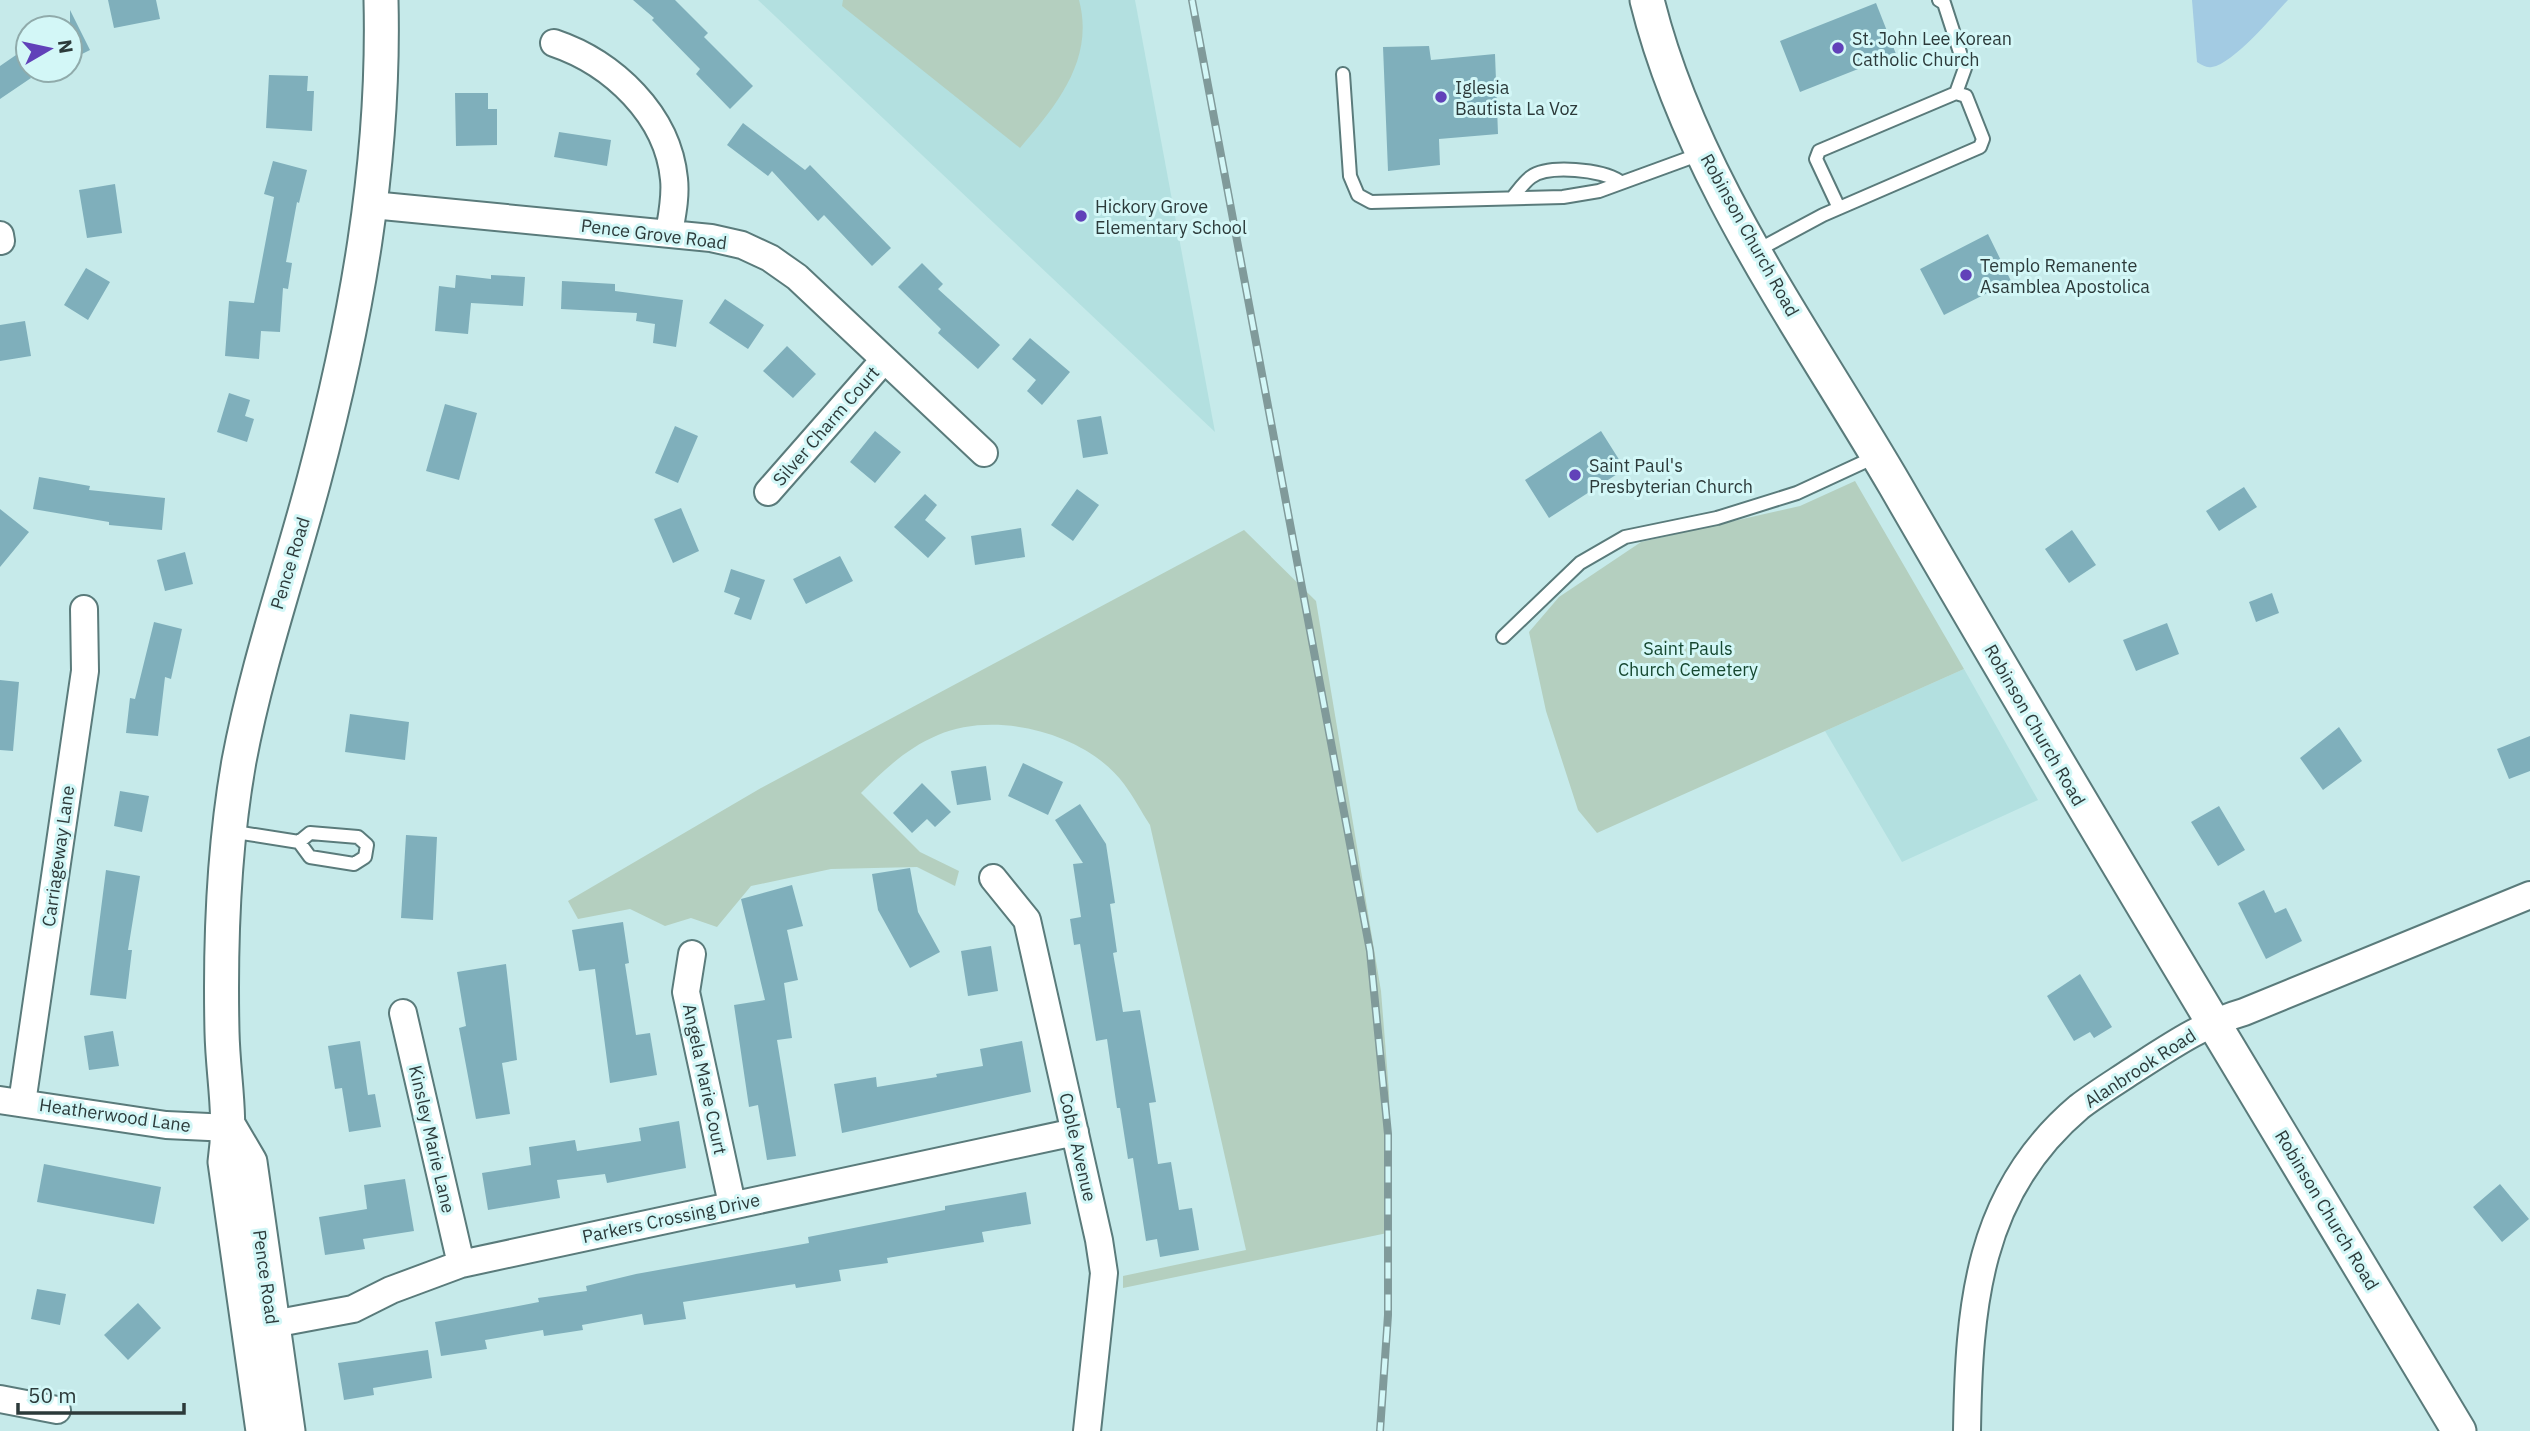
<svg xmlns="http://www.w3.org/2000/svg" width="2530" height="1431" viewBox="0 0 2530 1431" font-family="'IBM Plex Sans',sans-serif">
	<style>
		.built { fill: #b3e0e0 }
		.green { fill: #b4cfbf }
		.water { fill: #a3cbe3 }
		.building { fill: #7fafbb }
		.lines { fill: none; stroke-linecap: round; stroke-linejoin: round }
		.service-casing { stroke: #5a7b7b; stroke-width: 16 }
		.minor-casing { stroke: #5a7b7b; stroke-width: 30 }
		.tertiary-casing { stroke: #5a7b7b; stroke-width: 37 }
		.service { stroke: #fff; stroke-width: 12 }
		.minor { stroke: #fff; stroke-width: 26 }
		.tertiary { stroke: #fff; stroke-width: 33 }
		.rail-casing { stroke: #809a9a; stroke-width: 8 }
		.rail { stroke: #d3f7f7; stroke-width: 5; stroke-dasharray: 16; stroke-linecap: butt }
		.poi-dot { fill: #6141b9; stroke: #d3f7f7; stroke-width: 2.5 }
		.labels { text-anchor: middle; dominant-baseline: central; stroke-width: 6; stroke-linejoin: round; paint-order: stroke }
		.poi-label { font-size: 18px; fill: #2c3a3a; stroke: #d3f7f7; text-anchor: start }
		.street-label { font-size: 18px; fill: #2c3a3a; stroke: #d3f7f7 }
		.park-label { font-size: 18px; fill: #15472f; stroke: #d3f7f7 }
	</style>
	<rect width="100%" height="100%" fill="#c6eaea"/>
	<path class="built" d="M758 0H1135L1215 432Z
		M1964 669 2038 800 1902 862 1825 731Z"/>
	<path class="green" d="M843 0H1079C1095 60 1056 106 1020 148L842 6Z
		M1855 481 1964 669 1597 833 1578 810 1546 711 1529 632 1559 597 1641 542 1800 506Z
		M1244 530 1316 601 1381 991 1389 1092 1392 1232 1123 1288V1276L1246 1250 1150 825C1141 811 1133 796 1124 784 1086 733 996 710 938 735 907 748 885 769 861 793L920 852 959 871 955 886 917 867 831 869 751 886 717 927 691 918 665 926 630 909 578 919 568 901 761 788Z"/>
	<path class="water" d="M2192 0H2288C2273 16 2233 64 2212 67 2206 68 2202 65 2197 62Z"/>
	<path class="building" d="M108 0H156L160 19 114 28Z
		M633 0H675L708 33 704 37 753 86 730 109 696 74 700 69 652 20 654 18Z
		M1876 3 1896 54 1800 92 1780 41Z
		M70 10 90 50 70 60Z
		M1429 46 1431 60 1495 54 1498 134 1439 139 1440 165 1388 171 1383 47Z
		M16 55 31 78 0 99V66Z
		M269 75 308 76 307 91H314L312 131 266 128Z
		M455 93H488V109H497V145L456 146Z
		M743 123 805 170 810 165 891 248 872 266 824 215 818 221 772 171 768 176 727 145Z
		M559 132 611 140 607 166 554 157Z
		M273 161 307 170 299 203 297 202 286 262 292 263 288 289 283 288 280 332 261 331 259 359 225 356 229 301 254 303 274 197 264 194Z
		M115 184 122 233 87 238 79 190Z
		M1988 234 2011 281 1944 315 1920 269Z
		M922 263 943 284 938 289 1000 345 978 369 938 333 941 329 898 287Z
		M86 268 110 282 88 320 64 305Z
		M456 275 491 279V275L525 277 523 306 471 303 468 334 435 331 439 286 455 288Z
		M562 281 615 284V291L683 300 676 347 653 343 655 324 636 321 637 313 561 309Z
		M725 299 764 325 748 349 709 323Z
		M25 321 31 356 0 361V325Z
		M1030 338 1070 372 1042 405 1027 391 1036 380 1012 359Z
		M787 346 816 374 793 398 763 371Z
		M229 393 250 400 245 416 254 419 247 442 217 432Z
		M445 404 477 413 459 480 426 471Z
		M1101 416 1108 454 1083 458 1077 420Z
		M675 426 698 436 678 483 655 473Z
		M875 431 901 452 875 483 850 462Z
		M1601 431 1625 469 1549 518 1525 480Z
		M39 477 90 486 89 490 165 498 162 530 109 525V522L33 509Z
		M2244 487 2257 507 2219 531 2206 511Z
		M1077 489 1099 505 1073 541 1051 525Z
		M925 494 937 505 925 520 946 538 928 558 894 527Z
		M681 508 699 551 673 563 654 519Z
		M0 509 29 532 0 567Z
		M1021 528 1025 557 975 565 971 536Z
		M2072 530 2096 565 2069 583 2045 549Z
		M185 552 193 584 165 591 157 560Z
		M840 556 853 581 806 604 793 579Z
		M731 569 765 580 751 620 734 614 740 598 724 592Z
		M2272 593 2279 613 2256 622 2249 602Z
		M154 622 182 629 171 679 165 677 158 736 126 733 130 698 135 699Z
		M2167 623 2179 654 2136 671 2123 640Z
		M0 680 19 682 13 751 0 750Z
		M350 714 409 722 405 760 345 752Z
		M2339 727 2362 761 2323 790 2300 758Z
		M2530 736V771L2509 779 2497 749Z
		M1023 763 1063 782 1048 815 1008 796Z
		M986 766 991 800 957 805 951 771Z
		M922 783 951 812 935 827 927 819 912 833 893 813Z
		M120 791 149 796 142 832 114 826Z
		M1080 804 1106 844 1115 903 1110 904 1117 952 1113 953 1123 1012 1140 1010 1156 1102 1149 1103 1158 1164 1171 1162 1179 1210 1192 1208 1199 1250 1160 1257 1157 1239 1146 1241 1133 1158 1128 1159 1120 1108H1117L1107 1039 1096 1041 1080 944 1074 945 1070 919 1081 917 1073 864 1083 863 1055 820Z
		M2219 806 2245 850 2218 866 2191 822Z
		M406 835 437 837 433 920 401 918Z
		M910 868 918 912 940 952 910 968 878 910 872 874Z
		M106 870 140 876 128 950H132L126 999 90 995Z
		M792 885 803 926 787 930 798 980 784 983 792 1038 777 1040 796 1156 767 1160 758 1105 749 1107 734 1005 765 1000 741 899Z
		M2264 890 2275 913 2286 908 2302 941 2266 959 2238 903Z
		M623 922 629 963 625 964 636 1035 650 1033 657 1075 610 1083 595 969 579 971 572 930Z
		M991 946 998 991 968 996 961 951Z
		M506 964 517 1060 502 1063 510 1114 476 1119 459 1028 466 1026 457 972Z
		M2080 974 2112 1027 2094 1038 2090 1032 2074 1041 2047 996Z
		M113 1031 119 1066 89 1070 84 1036Z
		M360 1041 368 1095 375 1094 381 1127 349 1132 342 1088 335 1089 328 1046Z
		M1022 1041 1031 1092 842 1133 834 1084 876 1077 877 1087 937 1077 936 1074 983 1066 980 1049Z
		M679 1121 686 1168 607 1183 605 1174 557 1180 560 1198 488 1210 482 1173 531 1165 529 1147 575 1140 577 1151 641 1141 639 1128Z
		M44 1164 161 1187 154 1224 37 1202Z
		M405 1179 414 1231 363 1239 365 1249 325 1255 319 1217 367 1209 364 1185Z
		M2500 1184 2529 1219 2502 1242 2473 1207Z
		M1026 1192 1031 1224 982 1232 984 1242 887 1258 888 1263 839 1270 841 1281 796 1288 795 1284 683 1302 686 1319 644 1325 642 1314 582 1325 583 1330 544 1336 543 1330 485 1340 487 1349 441 1356 435 1322 539 1302 538 1298 587 1291 586 1286 636 1274 809 1243 808 1237 945 1210V1206Z
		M37 1289 66 1294 60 1325 31 1319Z
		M138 1303 161 1328 128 1360 104 1335Z
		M428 1350 432 1378 373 1388 374 1395 344 1400 338 1363Z"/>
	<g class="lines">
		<defs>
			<path id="service" d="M1939 0 1944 3 1965 68 1956 93
				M1343 74 1350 176 1358 195 1371 202 1563 197 1599 191 1703 153
				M1512 198C1518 191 1524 182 1531 177 1549 164 1602 170 1619 181
				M1756 251 1823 215 1980 147 1983 139 1966 96 1956 93 1819 151 1816 159 1839 208
				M1503 637 1580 563 1625 537 1717 518 1797 493 1877 456
				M229 831 299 842 310 857 354 864 365 857 367 845 358 837 310 833 299 842"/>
			<path id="minor" d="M554 43C613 63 668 115 674 179 676 197 672 215 669 233
				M372 205 711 238 742 245 770 258 797 277 984 453
				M0 235 1 241
				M768 492 883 361
				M993 878 1027 920 1099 1240 1104 1273 1087 1431
				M692 954 686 992 732 1204
				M403 1013 461 1264
				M0 1100 166 1125 230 1128
				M22 1103 85 671 84 609
				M273 1324 353 1309 391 1290 461 1264 1075 1132
				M0 1399 57 1410
				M1967 1431C1969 1307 1977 1193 2079 1107 2096 1094 2114 1083 2132 1071 2168 1048 2202 1024 2244 1012L2530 895"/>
			<path id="tertiary" d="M1647 0C1690 175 1805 331 1895 485 2079 803 2270 1116 2459 1431
				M230 1128 250 1162 288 1431
				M263 1431 225 1162C232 1115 223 1078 222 1032 220 941 223 851 239 761 257 665 289 574 314 480 356 322 385 164 381 0"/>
		</defs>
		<use href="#service" class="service-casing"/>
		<use href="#minor" class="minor-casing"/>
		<use href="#tertiary" class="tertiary-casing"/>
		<use href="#service" class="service"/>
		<use href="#minor" class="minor"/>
		<use href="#tertiary" class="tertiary"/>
		<defs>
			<path id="rail" d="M1192 0 1370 951 1388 1134V1315L1380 1431"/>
		</defs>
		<use href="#rail" class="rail-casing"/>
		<use href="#rail" class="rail"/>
	</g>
	<g class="poi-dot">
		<circle cx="1838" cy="48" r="7"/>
		<circle cx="1441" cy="97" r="7"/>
		<circle cx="1081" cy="216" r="7"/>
		<circle cx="1966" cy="275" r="7"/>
		<circle cx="1575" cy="475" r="7"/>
	</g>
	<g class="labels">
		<g class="poi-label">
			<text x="1852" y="38">St. John Lee Korean<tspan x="1852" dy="21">Catholic Church</tspan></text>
			<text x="1455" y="87">Iglesia<tspan x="1455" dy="21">Bautista La Voz</tspan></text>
			<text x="1095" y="206">Hickory Grove<tspan x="1095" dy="21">Elementary School</tspan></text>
			<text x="1980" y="265">Templo Remanente<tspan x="1980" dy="21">Asamblea Apostolica</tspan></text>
			<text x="1589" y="465">Saint Paul's<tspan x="1589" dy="21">Presbyterian Church</tspan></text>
		</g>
		<g class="street-label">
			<text transform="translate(654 234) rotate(7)">Pence Grove Road</text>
			<text transform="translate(1750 235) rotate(61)">Robinson Church Road</text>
			<text transform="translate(826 426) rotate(-49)">Silver Charm Court</text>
			<text transform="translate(290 563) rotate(-73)">Pence Road</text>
			<text transform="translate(2035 725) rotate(60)">Robinson Church Road</text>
			<text transform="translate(58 856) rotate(-82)">Carriageway Lane</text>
			<text transform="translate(2140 1068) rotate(-33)">Alanbrook Road</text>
			<text transform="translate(705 1079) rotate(78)">Angela Marie Court</text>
			<text transform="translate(115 1115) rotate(8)">Heatherwood Lane</text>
			<text transform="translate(432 1139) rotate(77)">Kinsley Marie Lane</text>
			<text transform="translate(1078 1147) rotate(77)">Coble Avenue</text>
			<text transform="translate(2327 1210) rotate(59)">Robinson Church Road</text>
			<text transform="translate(671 1218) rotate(-12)">Parkers Crossing Drive</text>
			<text transform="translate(266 1277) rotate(82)">Pence Road</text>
		</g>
		<g class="park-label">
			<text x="1688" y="648">Saint Pauls<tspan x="1688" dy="21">Church Cemetery</tspan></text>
		</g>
	</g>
	<g transform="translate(49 49) rotate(81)"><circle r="33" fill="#d3f7f7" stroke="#90abab" stroke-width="2"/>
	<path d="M0-5L12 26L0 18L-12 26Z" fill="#6141b9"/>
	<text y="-10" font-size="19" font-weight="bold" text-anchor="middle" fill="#2c3a3a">N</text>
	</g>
	<path d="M18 1403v10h166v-10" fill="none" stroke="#2c3a3a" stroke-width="3.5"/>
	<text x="28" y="1403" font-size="21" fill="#2c3a3a" stroke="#d3f7f7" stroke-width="5" paint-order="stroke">50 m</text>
</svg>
